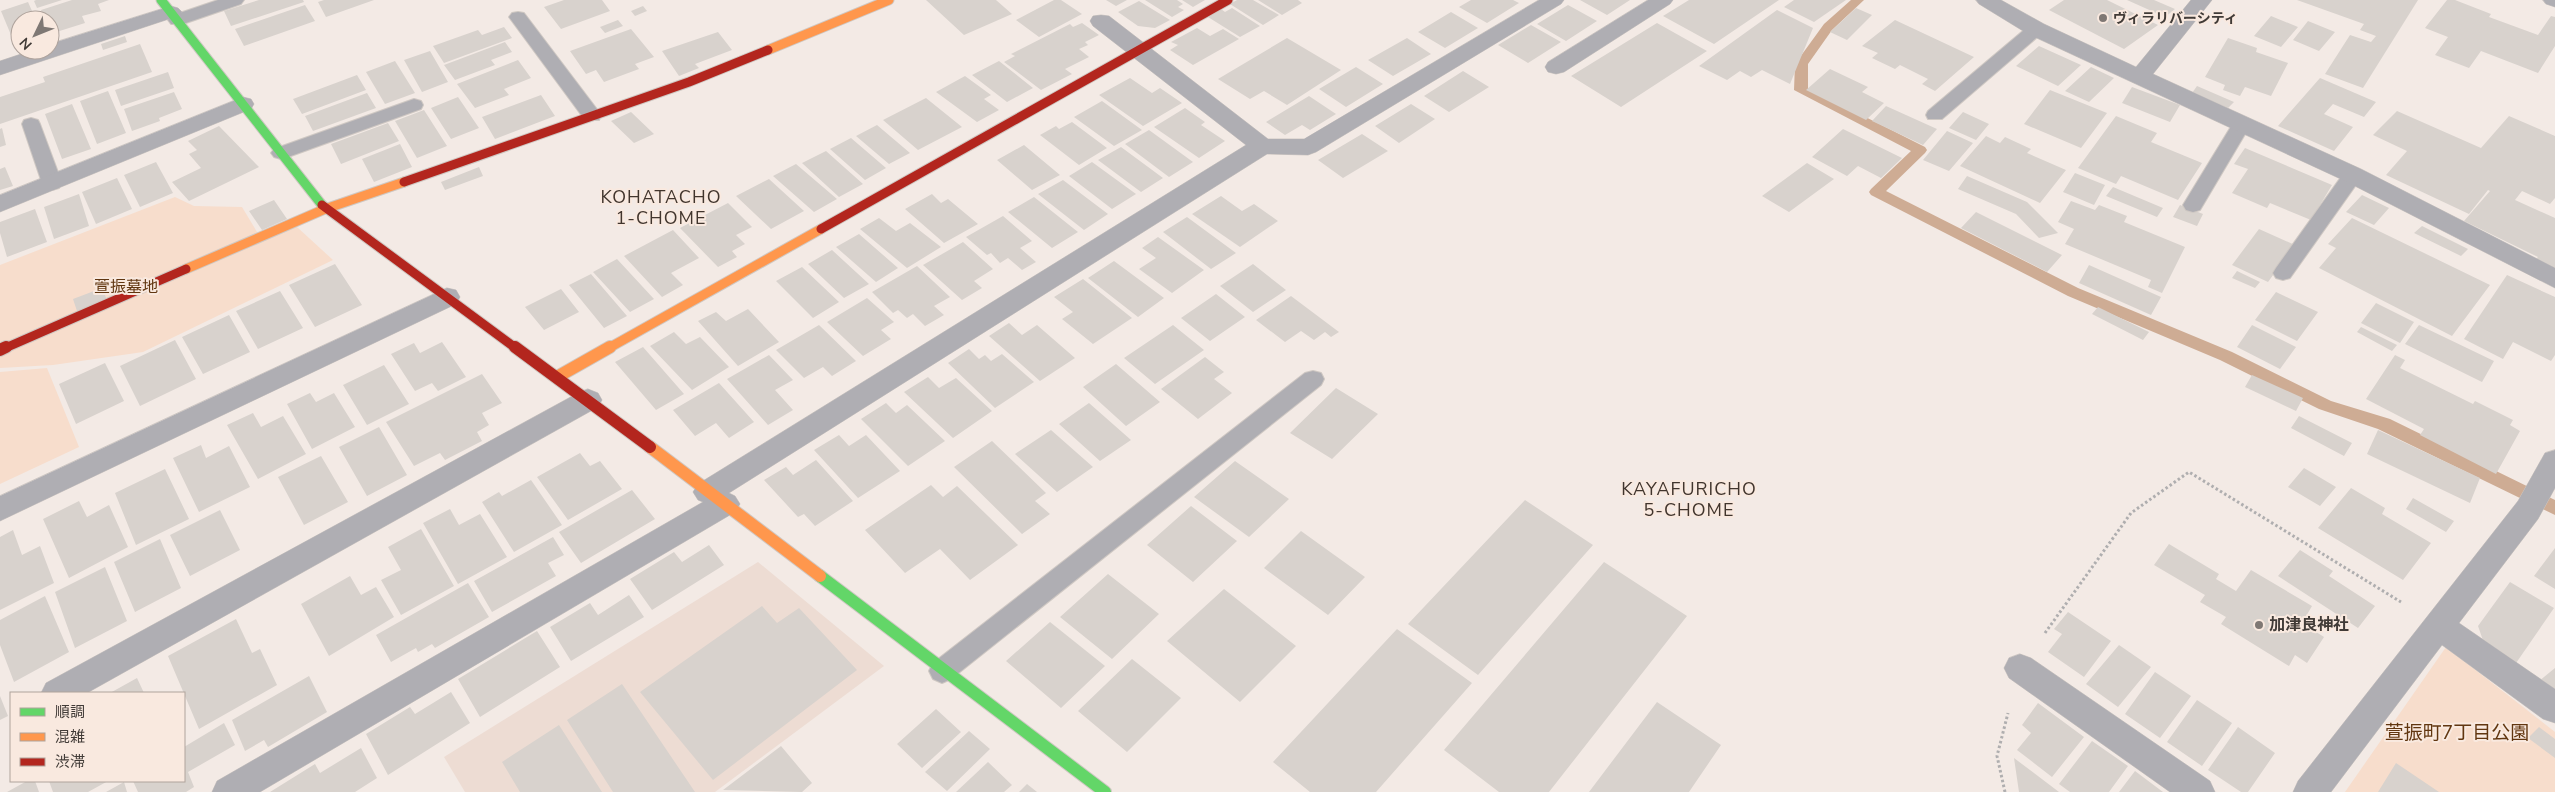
<svg xmlns="http://www.w3.org/2000/svg" width="2555" height="792" viewBox="0 0 2555 792" font-family="'Nunito Sans','Noto Sans JP',sans-serif">
	<style>
		.built { fill: #eddcd3 }
		.green { fill: #f7ddcc }
		.lines { fill: none; stroke-linecap: round; stroke-linejoin: round }
		.stream { fill: #ceac94; fill-rule: evenodd }
		.building { fill: #d8d2cd }
		.lane-casing { stroke: #cfc8c3; stroke-width: 2 }
		.street-casing { stroke: #cfc8c3; stroke-width: 1 }
		.fast-far1-casing { stroke: #cfc8c3; stroke-width: 11 }
		.fast-casing { stroke: #cfc8c3; stroke-width: 14 }
		.slow-far1-casing { stroke: #cfc8c3; stroke-width: 11 }
		.slow-casing { stroke: #cfc8c3; stroke-width: 14 }
		.jam-far1-casing { stroke: #cfc8c3; stroke-width: 11 }
		.jam-casing { stroke: #cfc8c3; stroke-width: 14 }
		.path { stroke: #afaeaf; stroke-width: 3; stroke-dasharray: 2.5 2.5; stroke-linecap: butt }
		.lane { fill: #afaeb3; fill-rule: evenodd }
		.street { fill: #afaeb3; fill-rule: evenodd }
		.fast-far1 { stroke: #63d668; stroke-width: 9 }
		.fast { stroke: #63d668; stroke-width: 12 }
		.slow-far1 { stroke: #ff974d; stroke-width: 9 }
		.slow { stroke: #ff974d; stroke-width: 12 }
		.jam-far1 { stroke: #b3261e; stroke-width: 9 }
		.jam { stroke: #b3261e; stroke-width: 12 }
		.poi-dot { fill: #7f7874; stroke: #f9e9df; stroke-width: 2 }
		.labels { text-anchor: middle; dominant-baseline: central; stroke-width: 4; stroke-linejoin: round; paint-order: stroke }
		.far-poi-label { font-size: 14px; font-weight: bold; fill: #413b37; stroke: #f9e9df; text-anchor: start }
		.park-label { font-size: 16px; fill: #613610; stroke: #f9e9df }
		.poi-label { font-size: 16px; font-weight: bold; fill: #413b37; stroke: #f9e9df; text-anchor: start }
		.neighbourhood-label { font-size: 18px; letter-spacing: 1px; fill: #41352d; stroke: #f9e9df }
		.near-park-label { font-size: 19px; fill: #613610; stroke: #f9e9df }
	</style>
	<rect width="100%" height="100%" fill="#f3eae5"/>
	<path class="built" d="M758 562 884 666 715 792H465L444 757Z"/>
	<path class="green" d="M175 197 194 206 242 207 257 232 297 227 333 260 143 352 53 365 0 368V265Z
		M47 368 79 447 0 484V372Z
		M2446 647 2555 732V792H2345Z"/>
	<g class="lines">
		<path class="stream" d="M1851 0H1864L1832 30 1808 64V88L1925 147 1927 150 1925 153 1886 191 2078 288 2232 352 2331 401 2390 419 2555 500V515L2378 429 2319 409 2220 360 2068 296 1871 195 1869 192 1871 189 1911 151 1794 90 1795 64 1824 24Z"/>
	</g>
	<path class="building" d="M62 0 37 8 34 1 36 0Z
		M72 0H109L98 4 101 11 82 16 85 23 50 34V20H44L41 10Z
		M259 0H303L304 2 231 26 224 11Z
		M324 0H374L326 17 318 2Z
		M564 0H602L610 11 561 29 544 7Z
		M926 0H996L1012 14 964 35Z
		M1054 0H1061L1082 14 1039 37 1016 20Z
		M1106 0H1127L1116 6Z
		M1145 0H1177L1183 4 1178 7 1184 10 1172 17Z
		M1182 0H1205L1193 7Z
		M1237 0H1253L1279 15 1263 25 1230 4Z
		M1258 0H1298L1302 3 1282 15Z
		M1471 0H1513L1519 3 1487 23 1459 7Z
		M1580 0H1630L1607 15Z
		M1689 0H1779L1714 44 1663 16Z
		M1794 0H1846L1814 22 1784 7Z
		M2064 0H2107L2158 25 2124 49 2049 10Z
		M2127 0H2154L2175 9 2165 17Z
		M2297 0H2418L2363 88 2325 74 2350 35 2371 42 2376 36 2360 30 2364 24Z
		M2447 0H2455L2491 14 2489 17 2538 35 2551 16 2555 17V46L2538 73 2481 51 2469 68 2435 55 2448 37 2425 28Z
		M1139 1 1170 20 1155 28 1138 26 1118 12Z
		M28 2 36 20H20V32L11 35 1 11Z
		M305 5 315 21 244 46 235 29Z
		M1568 5 1597 21 1566 41 1537 24Z
		M643 6 647 11 635 16 631 11Z
		M1232 8 1260 26 1240 37 1208 17 1221 9 1225 12Z
		M1856 8 1872 15 1847 40 1830 32Z
		M1777 10 1813 28 1790 84 1762 70 1751 77 1740 71 1727 80 1699 66Z
		M1451 12 1478 28 1445 48 1418 32Z
		M2271 16 2298 27 2281 47 2254 36Z
		M618 20 623 26 605 33 600 27Z
		M1895 20 1974 57 1935 91 1922 84 1928 79 1900 65 1895 69 1872 58 1878 53 1862 46Z
		M2308 21 2335 32 2319 51 2293 40Z
		M1082 23 1099 35 1085 42 1088 45 1079 49 1089 57 1065 69 1072 74 1041 90 1004 62 1015 56 1011 54 1070 24 1073 27Z
		M1657 23 1707 51 1621 107 1571 76Z
		M1531 25 1561 42 1528 63 1498 45Z
		M504 27 512 38 444 63 433 46 478 30 482 35Z
		M1197 28 1210 36 1223 29 1239 39 1193 65 1170 50 1178 45 1171 42Z
		M631 29 654 57 635 64 639 69 604 82 596 70 586 74 570 51Z
		M718 32 732 50 695 64 699 68 679 76 662 51Z
		M125 36 127 42 103 50 101 44Z
		M1287 38 1341 70 1287 105 1264 91 1250 99 1218 79Z
		M1407 38 1431 54 1393 76 1368 60Z
		M2228 38 2257 48 2256 52 2288 63 2271 96 2245 87 2240 96 2223 90 2225 85 2205 77Z
		M505 42 512 52 491 60 495 65 455 80 444 65Z
		M140 44 152 72 0 124V97L45 82 43 77Z
		M2039 46 2081 65 2058 86 2016 66Z
		M430 51 448 82 422 92 404 60Z
		M518 60 531 78 504 89 509 95 475 108 457 84Z
		M395 61 415 93 385 104 366 72Z
		M999 61 1033 88 1007 102 972 75Z
		M1356 67 1383 84 1346 107 1319 89Z
		M2091 67 2114 78 2089 102 2065 91Z
		M1830 69 1868 87 1862 92 1884 103 1866 120 1806 90Z
		M1463 71 1489 87 1449 112 1424 96Z
		M168 72 174 88 121 106 115 90Z
		M357 75 366 90 302 114 293 99Z
		M965 76 991 95 984 99 999 110 977 122 936 92Z
		M1130 78 1152 93 1160 88 1182 103 1143 126 1099 95Z
		M2320 78 2376 102 2364 117 2333 104 2324 114 2353 127 2334 151 2278 126Z
		M2197 86 2234 102 2228 108 2192 93Z
		M2132 87 2180 105 2170 122 2122 103Z
		M2050 90 2107 113 2081 148 2024 124Z
		M108 91 126 133 97 144 80 101Z
		M174 92 182 109 159 118 160 121 132 131 124 109Z
		M367 93 376 108 313 131 305 116Z
		M541 95 555 116 495 139 482 117Z
		M1309 96 1336 114 1310 130 1302 125 1285 135 1266 122Z
		M458 97 479 128 451 139 431 108Z
		M926 98 962 127 918 150 883 120Z
		M1102 101 1142 130 1114 146 1074 117Z
		M72 104 91 149 62 159 45 114Z
		M1411 104 1435 119 1399 143 1375 126Z
		M1886 106 1937 129 1923 145 1872 121Z
		M1185 108 1205 122 1201 125 1225 141 1199 158 1154 127Z
		M424 110 447 146 417 158 395 121Z
		M2397 111 2481 148 2509 116 2555 136V198L2550 204 2522 191 2515 200 2555 218V271L2534 261 2538 257 2464 221 2490 191 2488 190 2469 214 2386 175 2407 151 2373 135Z
		M631 112 654 134 634 143 611 121Z
		M1963 112 1989 124 1976 140 1949 128Z
		M2116 116 2157 133 2151 142 2202 163 2178 200 2121 176 2116 184 2078 168Z
		M1072 122 1107 148 1079 165 1040 135 1056 126 1059 129Z
		M388 123 399 141 341 164 331 144Z
		M877 125 910 153 889 164 856 136Z
		M219 126 259 167 189 201 172 182 201 168 189 154 197 150 188 141Z
		M2 128 6 145 0 147V129Z
		M1843 129 1902 158 1881 178 1858 166 1847 176 1812 157Z
		M1149 130 1193 162 1169 177 1125 144Z
		M1947 131 1973 143 1949 171 1923 160Z
		M1362 134 1388 151 1343 178 1318 160Z
		M1986 136 2000 143 2005 137 2031 149 2027 153 2066 170 2040 203 1960 166Z
		M851 138 886 168 865 180 830 149Z
		M400 144 412 167 374 182 362 159Z
		M1024 145 1060 175 1032 190 997 160Z
		M1121 147 1163 178 1141 192 1098 160Z
		M2245 148 2332 185 2311 220 2270 203 2267 208 2232 193 2248 169 2234 164Z
		M826 151 863 184 839 197 802 163Z
		M156 162 173 193 140 207 124 175Z
		M1092 162 1136 194 1112 209 1069 176Z
		M1807 163 1834 179 1789 212 1762 196Z
		M796 164 837 199 814 212 773 176Z
		M5 167 13 186 0 190V169Z
		M479 167 483 176 445 190 441 182Z
		M2075 173 2105 185 2094 205 2063 192Z
		M1967 176 2027 202 2058 233 2039 238 2016 214 1958 189Z
		M117 178 132 209 96 224 82 192Z
		M769 179 804 211 771 229 736 196Z
		M1063 180 1108 214 1084 230 1038 194Z
		M2113 187 2163 208 2157 217 2106 196Z
		M79 194 89 226 54 239 44 207Z
		M932 194 941 203 948 199 978 224 944 243 905 209Z
		M2362 195 2389 208 2374 225 2346 212Z
		M1221 196 1242 211 1254 204 1278 221 1240 247 1192 214Z
		M1034 197 1078 232 1052 248 1008 212Z
		M274 200 287 219 262 230 249 211Z
		M2071 201 2095 210 2099 205 2127 216 2124 222 2185 247 2162 293 2148 287 2151 280 2065 244 2074 229 2058 222Z
		M728 203 752 227 736 235 745 244 732 251 737 257 718 267 680 228Z
		M2180 205 2203 214 2197 226 2173 217Z
		M35 209 47 242 7 257 0 233V222Z
		M1976 212 2062 255 2047 272 1961 228Z
		M1003 216 1032 241 1020 248 1036 262 1022 270 1008 258 1000 263 991 253 987 255 966 237Z
		M1187 217 1236 253 1211 269 1163 232Z
		M879 218 896 231 910 223 941 247 907 268 860 229Z
		M2352 218 2490 285 2452 336 2319 268 2336 248 2328 244Z
		M2422 226 2468 249 2461 256 2414 233Z
		M2259 229 2295 245 2268 282 2232 265Z
		M673 230 699 258 671 273 683 285 662 297 624 256Z
		M859 234 898 268 876 282 836 247Z
		M1158 237 1204 270 1172 293 1139 269 1156 258 1142 248Z
		M963 242 993 269 974 281 982 288 962 300 923 265Z
		M832 250 869 284 844 298 808 264Z
		M617 259 654 299 630 312 593 272Z
		M1114 261 1164 298 1138 317 1088 278Z
		M335 264 362 305 315 327 289 285Z
		M1253 264 1286 290 1253 312 1220 286Z
		M2089 265 2161 297 2151 315 2079 283Z
		M917 266 950 297 934 306 944 315 925 326 913 314 907 318 898 310 893 313 872 292Z
		M802 267 839 302 813 318 776 281Z
		M2237 271 2260 282 2255 288 2232 278Z
		M591 274 627 316 604 328 569 285Z
		M2507 275 2555 297V355L2551 361 2513 342 2503 359 2464 339Z
		M1083 279 1132 318 1093 344 1062 319 1073 312 1054 297Z
		M102 288 107 300 77 311 73 299Z
		M561 289 579 312 544 330 525 307Z
		M280 291 303 328 258 349 236 311Z
		M2276 292 2318 312 2297 341 2255 320Z
		M1216 294 1245 317 1210 341 1181 318Z
		M1291 296 1339 332 1331 337 1325 332 1314 340 1301 331 1285 342 1256 320Z
		M867 298 894 322 881 330 891 339 863 356 827 322Z
		M2376 303 2414 322 2400 343 2361 323Z
		M2098 307 2149 332 2143 340 2092 314Z
		M748 309 779 342 738 366 698 321 716 312 726 321Z
		M229 315 250 352 203 374 182 337Z
		M1009 323 1022 335 1037 325 1075 358 1040 381 989 336Z
		M819 325 856 361 832 376 823 367 804 378 776 350Z
		M1173 325 1204 350 1155 384 1124 358Z
		M2252 325 2296 347 2280 369 2237 347Z
		M2419 325 2494 361 2482 382 2405 344Z
		M2361 327 2397 345 2392 351 2357 332Z
		M674 332 686 344 700 337 729 367 692 390 650 346Z
		M175 340 196 379 140 406 120 366Z
		M442 342 466 377 438 391 432 383 415 391 391 354 414 343 420 353Z
		M643 347 684 394 656 410 615 362Z
		M969 349 979 359 985 355 991 361 1002 354 1034 382 995 408 948 363Z
		M769 355 793 380 775 390 793 410 768 425 727 379Z
		M2395 355 2405 360 2400 368 2473 404 2475 401 2513 420 2510 425 2520 431 2496 474 2420 435 2424 429 2366 399Z
		M1205 357 1224 372 1214 379 1232 393 1198 419 1161 389Z
		M105 363 124 401 76 424 59 384Z
		M1116 364 1160 402 1126 426 1083 387Z
		M384 365 409 404 367 425 343 385Z
		M482 374 502 403 482 413 489 425 477 432 482 441 445 460 440 453 414 466 386 422Z
		M2252 375 2303 398 2296 411 2245 387Z
		M928 377 939 388 956 378 992 411 953 438 904 392Z
		M719 383 754 422 729 438 716 423 695 436 673 410Z
		M1336 388 1378 414 1332 459 1290 433Z
		M310 393 316 402 334 393 355 427 312 449 287 404Z
		M886 403 896 413 907 405 945 441 908 466 861 419Z
		M1089 403 1131 440 1100 461 1059 424Z
		M253 413 261 427 283 416 306 454 258 479 227 425Z
		M2299 416 2352 443 2344 456 2291 428Z
		M379 427 407 475 367 496 339 447Z
		M1051 430 1093 467 1057 492 1015 454Z
		M2378 430 2480 478 2470 503 2367 454Z
		M839 435 849 446 866 435 900 471 858 498 814 450Z
		M992 441 1046 493 1035 501 1050 514 1022 534 954 467Z
		M201 445 206 458 229 446 250 487 199 512 173 458Z
		M580 453 590 466 600 461 622 489 568 520 537 477Z
		M321 456 348 502 304 525 278 477Z
		M816 460 853 501 815 526 804 514 798 517 764 480 786 467 793 475Z
		M1235 461 1289 499 1249 537 1194 497Z
		M2304 468 2336 487 2320 506 2288 487Z
		M165 469 189 519 136 545 115 493Z
		M531 480 562 525 514 552 482 502 499 492 502 496Z
		M931 485 943 497 957 486 1018 545 970 580 940 549 905 573 865 530Z
		M2351 488 2385 508 2382 514 2431 543 2403 580 2318 528Z
		M632 490 655 519 581 563 559 532Z
		M2413 498 2454 521 2446 532 2406 509Z
		M1525 500 1593 545 1478 675 1408 624Z
		M79 501 87 517 109 505 128 547 69 578 43 519Z
		M1191 506 1237 541 1193 582 1147 545Z
		M450 509 459 525 480 514 507 557 458 584 423 523Z
		M220 510 240 550 190 576 170 535Z
		M421 529 454 586 401 615 381 580 401 570 388 547Z
		M13 530 22 555 40 546 54 583 0 610V537Z
		M1301 531 1365 577 1328 615 1264 568Z
		M553 537 564 555 548 563 556 576 492 612 474 581Z
		M160 539 181 588 135 612 114 562Z
		M2169 544 2219 574 2216 579 2236 591 2251 570 2312 606 2302 623 2324 637 2307 663 2295 655 2289 666 2221 624 2226 617 2200 602 2205 595 2154 565Z
		M709 545 724 565 652 610 630 579 674 552 682 562Z
		M2555 548V589L2534 576Z
		M2300 550 2333 571 2329 576 2375 606 2358 628 2278 576Z
		M1604 562 1687 616 1549 792H1499L1444 750Z
		M105 567 127 621 75 648 55 592Z
		M1108 574 1159 614 1112 659 1060 617Z
		M350 576 361 595 376 587 394 617 329 656 301 604Z
		M2510 582 2554 608 2514 666 2486 649 2478 626Z
		M468 583 489 617 435 648 432 644 418 652 416 648 391 662 376 635Z
		M1224 589 1296 646 1240 702 1167 641Z
		M629 595 644 617 571 661 550 627 590 603 598 615Z
		M45 596 69 652 14 682 0 645V620Z
		M762 606 777 623 799 608 857 670 713 780 640 692Z
		M2068 612 2111 641 2084 677 2048 652 2062 634 2054 629Z
		M236 619 252 653 260 649 277 685 199 729 168 656Z
		M1050 622 1105 666 1061 708 1006 661Z
		M1397 629 1472 683 1376 792H1310L1273 762Z
		M537 631 560 667 480 717 458 679Z
		M2119 645 2151 667 2118 707 2086 684Z
		M1132 659 1181 698 1127 752 1078 711Z
		M2555 668V693L2539 681Z
		M2155 672 2191 696 2160 738 2125 714Z
		M309 676 327 712 268 747 264 740 245 751 232 720Z
		M137 678 144 693H110Z
		M622 684 695 792H613L567 720Z
		M451 692 470 723 388 775 366 734 410 707 415 714Z
		M0 696 8 716 0 720Z
		M2197 700 2232 723 2202 766 2167 742Z
		M1657 702 1721 745 1689 792H1589Z
		M2038 703 2084 737 2052 777 2017 750 2031 733 2022 725Z
		M936 709 961 732 922 768 897 744Z
		M224 723 235 745 188 772 194 787 186 792H138L133 781H184V747Z
		M559 725 602 792H520L502 762Z
		M2238 727 2275 753 2248 792H2241L2208 770Z
		M2539 727 2555 739V758L2528 738Z
		M969 731 990 749 947 791 925 772Z
		M2092 741 2128 766 2109 792H2070L2059 784Z
		M781 746 812 783 802 792 723 790Z
		M361 748 377 778 355 792H270L315 764 320 773Z
		M2014 758 2059 792H2019Z
		M988 762 1012 785 1004 792H956Z
		M2396 763 2439 792H2378Z
		M2135 771 2163 792H2119Z
		M27 781H35L39 792H7Z
		M49 781H108L88 792H53Z
		M124 782 127 792H106Z
		M1027 784 1037 792H1019Z"/>
	<g class="lines">
		<defs>
			<path id="lane" d="M218 0H244L241 4 183 24H171L168 20 171 16Z
				M518 12 524 13 599 112 601 116 599 120H585L509 17 512 13Z
				M2036 24 2042 25 2045 29 2042 33 1942 119H1928L1926 115 1928 111 2030 25Z
				M414 99 421 101 423 105 421 109 288 157 281 159 274 157 271 153 274 149Z
				M31 118 38 120 40 124 62 183 59 188 52 190 45 188 42 183 22 124 24 120Z
				M2242 118 2249 120 2251 124 2203 205 2200 210 2193 212 2186 210 2183 205 2235 120Z
				M2353 169 2360 170 2363 175 2290 278 2283 280 2276 278 2273 273 2276 268 2346 170Z
				M1313 371 1321 373 1324 379 1321 385 951 679 942 683 933 679 929 671 933 663 1305 373Z"/>
			<path id="street" d="M1539 0H1564L1561 4 1316 152 1308 155 1267 154 729 493 735 496 740 504 735 512 260 792H212L217 781 703 502 698 500 693 492 698 484 1246 145 1093 26 1090 21 1093 16 1101 15 1109 16 1268 139H1304Z
				M1648 0H1673L1670 4 1564 72 1556 74 1548 72 1545 67 1548 62Z
				M1976 0H2001L2044 24 2136 67 2191 0H2212L2153 74 2361 169 2555 268V288L2345 181 2028 34 1979 4Z
				M2543 0H2555V7L2546 4Z
				M171 6 178 8 182 12 178 16 0 75V61L33 50H50V44Z
				M243 97 251 99 254 104 251 109 0 212V195Z
				M447 288 456 290 460 297 456 304 0 521V496Z
				M588 389 598 393 602 400 598 407 87 693H41L46 683 578 393Z
				M2555 450V488L2538 519 2459 623 2555 689V723L2543 719 2442 645 2331 792H2293L2298 781 2518 501 2545 453Z
				M2020 654 2031 658 2210 781 2215 792H2170L2009 678 2004 668 2009 658Z"/>
			<path id="fast-far1" d="M161 0 322 205"/>
			<path id="fast" d="M820 576 1105 792"/>
			<path id="slow-far1" d="M768 50 889 0
				M186 269 325 209 404 182
				M607 349 821 229"/>
			<path id="slow" d="M557 377 610 347
				M650 447 820 576"/>
			<path id="jam-far1" d="M404 182 689 82 768 50
				M322 205 517 349
				M821 229 1228 0
				M3 349 186 269"/>
			<path id="jam" d="M515 347 650 447
				M0 350 6 347"/>
		</defs>
		<use href="#lane" class="lane-casing"/>
		<use href="#street" class="street-casing"/>
		<use href="#fast-far1" class="fast-far1-casing"/>
		<use href="#fast" class="fast-casing"/>
		<use href="#slow-far1" class="slow-far1-casing"/>
		<use href="#slow" class="slow-casing"/>
		<use href="#jam-far1" class="jam-far1-casing"/>
		<use href="#jam" class="jam-casing"/>
		<path class="path" d="M2045 633 2131 513 2189 472 2401 602
			M2005 792 1997 756 2008 713"/>
		<use href="#lane" class="lane"/>
		<use href="#street" class="street"/>
		<use href="#fast-far1" class="fast-far1"/>
		<use href="#fast" class="fast"/>
		<use href="#slow-far1" class="slow-far1"/>
		<use href="#slow" class="slow"/>
		<use href="#jam-far1" class="jam-far1"/>
		<use href="#jam" class="jam"/>
	</g>
	<g class="poi-dot">
		<circle cx="2103" cy="18" r="5"/>
		<circle cx="2259" cy="625" r="5"/>
	</g>
	<g class="labels">
		<g class="far-poi-label">
			<text x="2113" y="18">ヴィラリバーシティ</text>
		</g>
		<g class="park-label">
			<text x="126" y="287">萱振墓地</text>
		</g>
		<g class="poi-label">
			<text x="2269" y="625">加津良神社</text>
		</g>
		<g class="neighbourhood-label">
			<text x="661" y="197">KOHATACHO<tspan x="661" dy="21">1-CHOME</tspan></text>
			<text x="1689" y="489">KAYAFURICHO<tspan x="1689" dy="21">5-CHOME</tspan></text>
		</g>
		<g class="near-park-label">
			<text x="2457" y="733">萱振町7丁目公園</text>
		</g>
	</g>
	<rect x="10" y="692" width="175" height="90" fill="#f9e9df" stroke="#afa39c"/>
	<rect x="20" y="708" width="25" height="8" fill="#63d668" stroke="#afa39c"/>
	<text x="55" y="717" font-size="15" fill="#413b37">順調</text>
	<rect x="20" y="733" width="25" height="8" fill="#ff974d" stroke="#afa39c"/>
	<text x="55" y="742" font-size="15" fill="#413b37">混雑</text>
	<rect x="20" y="758" width="25" height="8" fill="#b3261e" stroke="#afa39c"/>
	<text x="55" y="767" font-size="15" fill="#413b37">渋滞</text>
	<g transform="translate(35 35) rotate(227)"><circle r="24" fill="#f9e9df" stroke="#afa39c"/>
	<path d="M0-4L9 19L0 12L-9 19Z" fill="#7f7874"/>
	<text y="-8" font-size="14" font-weight="bold" text-anchor="middle" fill="#413b37">N</text>
	</g>
</svg>
